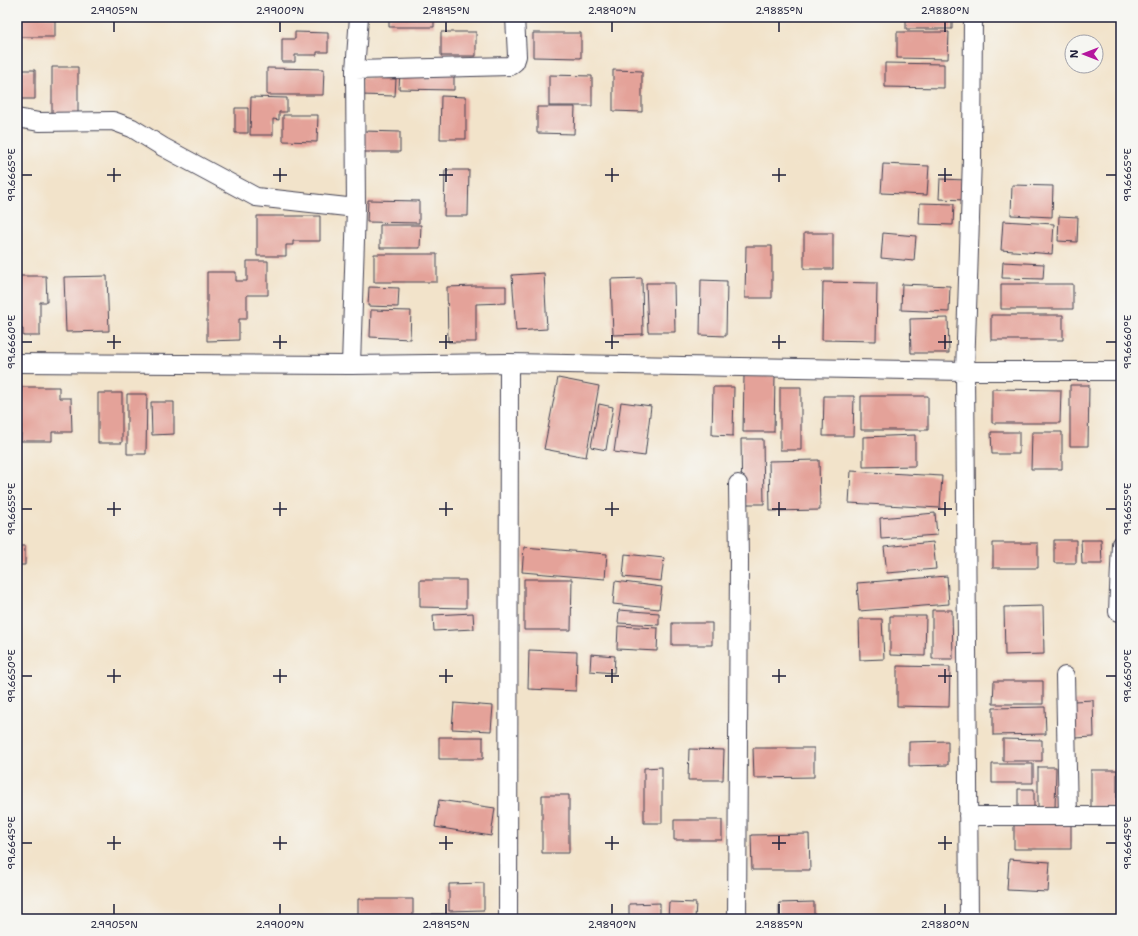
<svg xmlns="http://www.w3.org/2000/svg" width="1138" height="936" viewBox="0 0 1138 936" font-family="'Shantell Sans',sans-serif">
	<style>
		.building { fill: #e4a299 }
		.lines { fill: none; stroke-linecap: round; stroke-linejoin: round }
		.minor-casing { stroke: #413f50; stroke-width: 20 }
		.minor { stroke: #fff; stroke-width: 18 }
		.ticks { fill: none; stroke: #22223b; stroke-width: 1.5 }
		.neatline { fill: none; stroke: #22223b; stroke-width: 1.5 }
		.ticks-label { font-size: 10px; text-anchor: middle; fill: #22223b }
	</style>
	<rect width="100%" height="100%" fill="#f6f6f2"/>
	<filter id="ink" filterUnits="userSpaceOnUse"><feTurbulence type="fractalNoise" baseFrequency=".025" numOctaves="2"/><feDisplacementMap in="SourceGraphic" scale="8" xChannelSelector="R" yChannelSelector="G"/><feConvolveMatrix kernelMatrix="1 2 1 2 8 2 1 2 1" color-interpolation-filters="sRGB"/></filter>
	<filter id="wash" filterUnits="userSpaceOnUse"><feTurbulence type="fractalNoise" baseFrequency=".012" numOctaves="4" result="noise"/><feDisplacementMap in="SourceGraphic" scale="16" xChannelSelector="R" yChannelSelector="G"/><feGaussianBlur stdDeviation="0.9" result="paint"/><feColorMatrix in="noise" values="0 0 0 0 0 0 0 0 0 0 0 0 0 0 0 0 0 1.4 0 .05"/><feComposite in="paint" operator="in"/></filter>
	<g filter="url(#wash)">
		<rect width="100%" height="100%" fill="#f2e3ca"/>
		<g id="blocks">
			<path class="building" d="M17 17H55V37H17Z
				M389 17H434V27H389Z
				M906 17H952V29H906Z
				M295 32 328 33V52H317V55H295V62H282V39H295Z
				M441 32H476V56H441Z
				M897 32H949L948 59 897 58Z
				M533 33H581V58L533 57Z
				M885 63 944 64V88L885 87Z
				M52 67H78V114L52 118Z
				M267 68 324 69 323 95H267Z
				M400 69 454 70V90L399 89Z
				M17 70H35V99H17Z
				M613 70 642 71V112L613 111Z
				M549 75 592 76V106H549Z
				M362 78 396 79 395 96 361 95Z
				M441 96 466 97V139H440Z
				M251 97 287 98V112H279V120L273 119V135H250Z
				M537 107H575L574 134 537 133Z
				M235 108H248V133H235Z
				M283 115H318L317 142 283 141Z
				M364 131 400 132V152H363Z
				M883 164 929 166 927 195 881 193Z
				M445 170H469L468 216H444Z
				M940 179 966 180 965 200 939 199Z
				M1012 185 1053 186 1052 217 1011 215Z
				M368 200 419 201V223L367 222Z
				M920 203 954 204 953 225 919 224Z
				M257 216H320V241H293V245H286V256H257Z
				M1059 216 1078 217 1077 242 1058 241Z
				M1003 221 1054 224 1052 254 1001 250Z
				M380 225H421L420 248H380Z
				M804 233H833V269H804Z
				M883 233 916 236 914 261 881 258Z
				M746 246H772V298H745Z
				M374 254H437V282H374Z
				M247 261H268V295H247V319H239V340L207 341V272H236V281H247Z
				M1003 262 1044 264 1043 279 1002 278Z
				M544 273 547 329 516 331 512 275Z
				M17 276H46L47 302H40V336H23V329H17Z
				M107 276 109 331 66 332 64 277Z
				M642 278 643 334 613 335 611 279Z
				M701 280 727 281 726 336 700 335Z
				M823 282 877 283 876 341 822 340Z
				M646 283H674L675 332H648Z
				M902 284 950 286 949 312 901 310Z
				M1001 284H1073V309H1001Z
				M475 286H506V303L476 304V342H448L447 287Z
				M369 287 399 288 398 307 368 306Z
				M371 310 411 311 410 339 370 337Z
				M991 315H1063V340H991Z
				M948 318 949 353H911L910 319Z
				M744 376H775L774 432H743Z
				M558 378 599 386 586 457 544 449Z
				M1070 385H1089L1088 446H1070Z
				M21 387H59V398H71L72 432H52V441H21Z
				M713 387H734L733 436 712 435Z
				M780 387H801V450H780Z
				M992 389 1061 390 1060 423H992Z
				M98 393H122V443H98Z
				M127 394H147L146 454H127Z
				M824 396H854L853 436H823Z
				M861 396H928V430H861Z
				M151 402H174V434L152 435Z
				M621 402 651 406 645 456 614 452Z
				M599 404 613 407 606 450 591 447Z
				M991 432H1019V454H992Z
				M1032 432H1062V469H1031Z
				M915 435V466L863 467V437Z
				M741 439H763L764 504H742Z
				M819 460 820 510 770 511 769 461Z
				M851 471 942 476 940 508 849 503Z
				M935 513 937 535 881 539 880 518Z
				M1054 540H1076V563H1054Z
				M1081 540H1101L1102 564H1082Z
				M933 542 936 569 887 573 884 547Z
				M993 543H1038V568H993Z
				M17 546H25V565H17Z
				M524 547 607 554 605 579 522 572Z
				M625 554 664 558 661 581 623 577Z
				M947 576 949 604 859 611 857 583Z
				M524 579H572L571 630H524Z
				M420 580H466V608L420 607Z
				M615 581 662 587 659 609 613 604Z
				M1043 606 1044 654 1005 655 1004 607Z
				M619 610 659 613V625L618 623Z
				M932 610H952L953 659H932Z
				M473 613 474 629 434 631 433 615Z
				M890 616H926L925 656 890 655Z
				M859 619H882L884 659 860 660Z
				M672 623H712V645H672Z
				M618 626 658 628 657 651 617 649Z
				M529 650 577 652 576 691 528 689Z
				M591 654 615 656 614 673 590 671Z
				M897 666 950 667 949 707 897 706Z
				M994 681H1043V704H993Z
				M1093 700 1094 737 1075 738 1074 701Z
				M454 703 493 706 491 731 452 729Z
				M1045 707 1046 734 993 735V708Z
				M439 737H483V759H439Z
				M1003 739 1042 740V761H1003Z
				M948 741V765L909 766V742Z
				M753 748H814V777L754 778Z
				M689 749 724 750 723 780H688Z
				M992 764H1033V783H992Z
				M662 767V823H644V768Z
				M1038 767H1056L1055 809 1038 808Z
				M1091 770H1117V807H1091Z
				M1018 789H1034V809H1018Z
				M542 795H569V853H542Z
				M439 800 495 808 491 836 435 827Z
				M674 820H722V840H674Z
				M1014 823H1071V849H1014Z
				M809 834 810 870H752L751 835Z
				M1009 859 1050 862 1048 892 1007 890Z
				M484 883V910L449 911V884Z
				M358 899H413V919H358Z
				M669 902 696 903 695 919H668Z
				M814 902V919H779V903Z
				M660 903V919H629V904Z
				M432 914H456V919H432Z"/>
		</g>
	</g>
	<g filter="url(#ink)">
		<use href="#blocks" fill-opacity="0" stroke="#413f50" stroke-width="1"/>
		<g class="lines">
			<defs>
				<path id="minor" d="M355 70 510 66 515 62 517 56 515 17
					M17 118 39 122 113 121 132 128 163 147 256 197 356 208
					M17 363 351 365 509 363 965 371H1121
					M351 365 356 208 355 70 359 17
					M1118 612 1121 544
					M1065 676 1068 816
					M968 816H1121
					M508 919 509 363
					M737 919 739 560 738 484
					M969 919 965 371 972 158 973 17"/>
			</defs>
			<use href="#minor" class="minor-casing"/>
			<use href="#minor" class="minor"/>
		</g>
	</g>
	<path class="ticks" d="M114 22V32M280 22V32M446 22V32M612 22V32M779 22V32M945 22V32M114 168V182M280 168V182M446 168V182M612 168V182M779 168V182M945 168V182M22 175H32M107 175H121M273 175H287M439 175H453M605 175H619M772 175H786M938 175H952M1106 175H1116M114 335V349M280 335V349M446 335V349M612 335V349M779 335V349M945 335V349M22 342H32M107 342H121M273 342H287M439 342H453M605 342H619M772 342H786M938 342H952M1106 342H1116M114 502V516M280 502V516M446 502V516M612 502V516M779 502V516M945 502V516M22 509H32M107 509H121M273 509H287M439 509H453M605 509H619M772 509H786M938 509H952M1106 509H1116M114 669V683M280 669V683M446 669V683M612 669V683M779 669V683M945 669V683M22 676H32M107 676H121M273 676H287M439 676H453M605 676H619M772 676H786M938 676H952M1106 676H1116M114 836V850M280 836V850M446 836V850M612 836V850M779 836V850M945 836V850M22 843H32M107 843H121M273 843H287M439 843H453M605 843H619M772 843H786M938 843H952M1106 843H1116M114 904V914M280 904V914M446 904V914M612 904V914M779 904V914M945 904V914"/>
	<rect width="1138" height="936" fill="none" stroke="#f6f6f2" stroke-width="44"/>
	<g transform="translate(1084 54) rotate(270)"><circle r="19" fill="#f6f6f2" stroke="#a1a1a9"/>
	<path d="M0-3L7 15L0 10L-7 15Z" fill="#b5179e"/>
	<text y="-6" font-size="11" font-weight="bold" text-anchor="middle" fill="#22223b">N</text>
	</g>
	<rect x="22" y="22" width="1094" height="892" class="neatline"/>
	<g class="ticks-label">
		<text x="114" y="14">2.9905°N</text>
		<text x="280" y="14">2.9900°N</text>
		<text x="446" y="14">2.9895°N</text>
		<text x="612" y="14">2.9890°N</text>
		<text x="779" y="14">2.9885°N</text>
		<text x="945" y="14">2.9880°N</text>
		<text transform="translate(1127 175) rotate(-90)" y="4">99.6665°E</text>
		<text transform="translate(11 175) rotate(-90)" y="4">99.6665°E</text>
		<text transform="translate(1127 342) rotate(-90)" y="4">99.6660°E</text>
		<text transform="translate(11 342) rotate(-90)" y="4">99.6660°E</text>
		<text transform="translate(1127 509) rotate(-90)" y="4">99.6655°E</text>
		<text transform="translate(11 509) rotate(-90)" y="4">99.6655°E</text>
		<text transform="translate(1127 676) rotate(-90)" y="4">99.6650°E</text>
		<text transform="translate(11 676) rotate(-90)" y="4">99.6650°E</text>
		<text transform="translate(1127 843) rotate(-90)" y="4">99.6645°E</text>
		<text transform="translate(11 843) rotate(-90)" y="4">99.6645°E</text>
		<text x="114" y="928">2.9905°N</text>
		<text x="280" y="928">2.9900°N</text>
		<text x="446" y="928">2.9895°N</text>
		<text x="612" y="928">2.9890°N</text>
		<text x="779" y="928">2.9885°N</text>
		<text x="945" y="928">2.9880°N</text>
	</g>
</svg>
